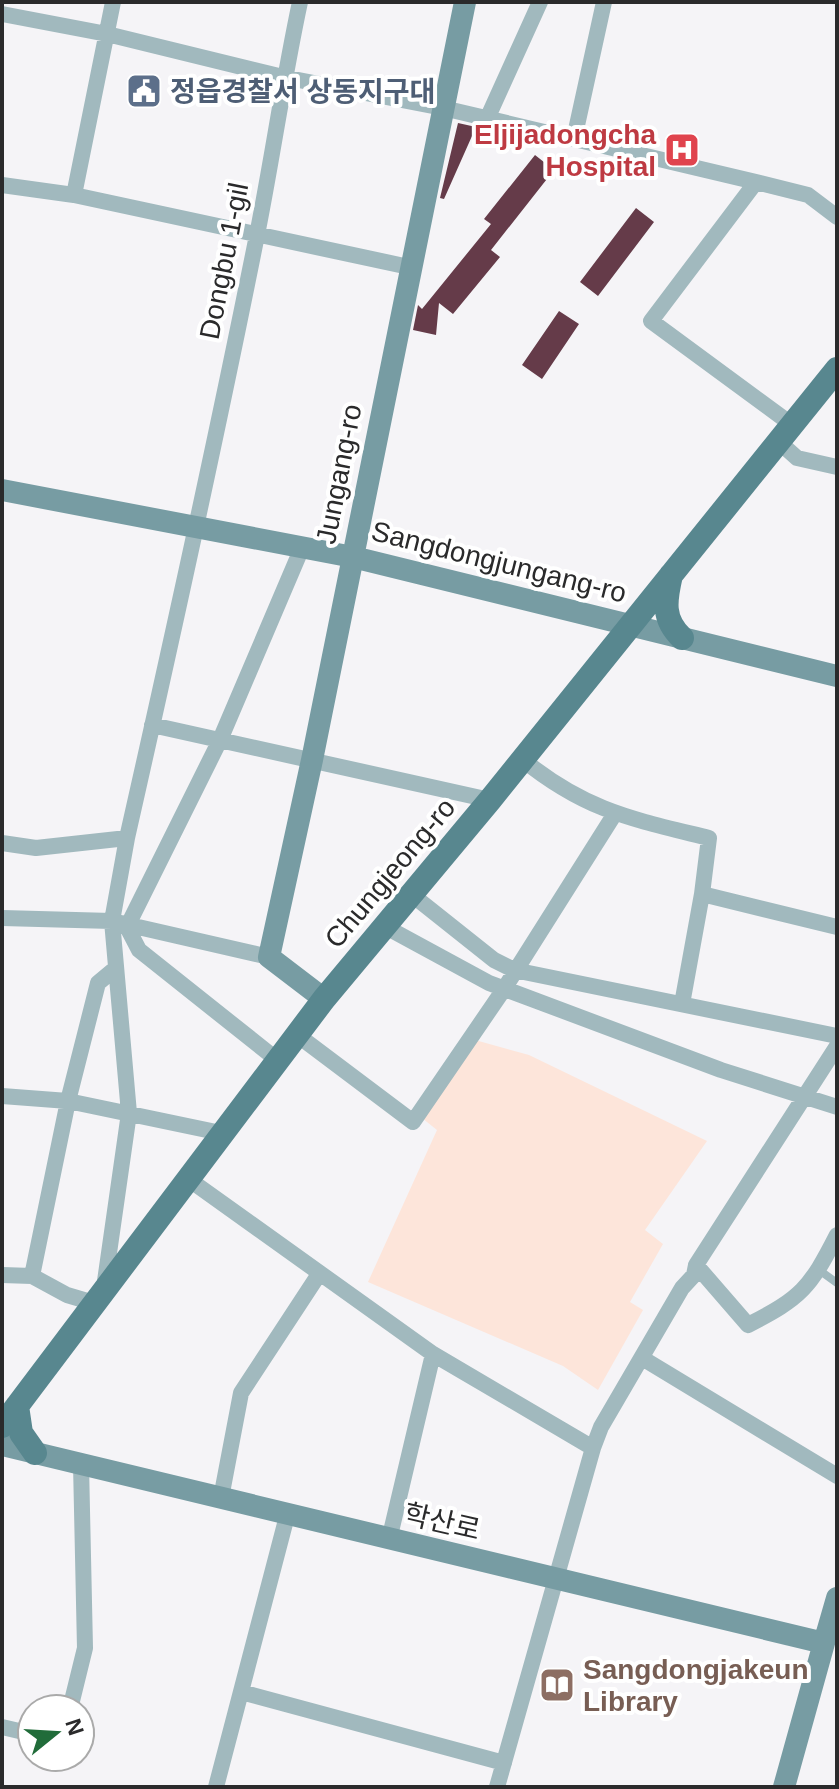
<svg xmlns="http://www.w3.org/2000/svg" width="839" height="1789" viewBox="0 0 839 1789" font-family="Helvetica,'Noto Sans KR',sans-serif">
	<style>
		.education { fill: #fde5da }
		.building { fill: #653b49 }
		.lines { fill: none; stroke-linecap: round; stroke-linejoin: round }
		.lane { stroke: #a1b9be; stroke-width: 8 }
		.street { stroke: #a1b9be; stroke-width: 16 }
		.secondary { stroke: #779ca3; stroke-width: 22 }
		.primary { stroke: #58878f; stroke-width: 24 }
		.labels { text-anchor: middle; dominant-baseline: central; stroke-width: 8; stroke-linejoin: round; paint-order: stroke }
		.service-label { font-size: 28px; font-weight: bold; fill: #4e5e75; stroke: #fff; text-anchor: start }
		.health-label { font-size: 28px; font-weight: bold; fill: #be3a42; stroke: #fff; text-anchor: end }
		.street-label { font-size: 28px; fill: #2a2a2b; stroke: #fff }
		.education-label { font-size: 28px; font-weight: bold; fill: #785e54; stroke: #fff; text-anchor: start }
	</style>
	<rect width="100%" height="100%" fill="#f5f4f7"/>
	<path class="education" d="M475 1040 529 1055 707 1141 645 1230 663 1244 630 1302 643 1310 598 1390 563 1366 368 1282 437 1130 422 1118Z"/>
	<path class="building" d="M458 123 476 127 444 199 440 198Z
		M535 155 554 170 491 250 500 257 453 314 439 303 436 335 413 330 418 305 422 309 491 224 484 219Z
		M603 158 629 166 625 178 599 171Z
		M636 208 654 222 598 296 580 282Z
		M559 311 579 324 542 379 522 365Z"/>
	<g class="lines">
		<path class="lane" d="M819 1270 837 1283"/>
		<path class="street" d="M2 14 107 34 283 77 443 108 756 182 808 195 837 217
			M487 119 540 2
			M574 139 604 2
			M756 182 651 321 791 424
			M2 185 74 195 409 267
			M74 195 113 2
			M778 441 797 458 837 467
			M152 725 490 800
			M522 759C586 811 632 819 709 838L702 894 837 927
			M2 843 36 848 127 838C172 639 216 440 256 240 272 161 283 81 300 2
			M411 894 494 960 514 970 837 1036
			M2 918 112 921 269 957
			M384 926 489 983 721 1070 837 1107
			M682 1004 702 894
			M296 1034 413 1122 504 989 614 815
			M837 1046 696 1265 748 1325C801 1298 810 1288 837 1235
			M276 1059 139 950 127 927 220 740 301 550
			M2 1096 68 1101 221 1133
			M187 1178 433 1354 593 1448 497 1787
			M2 1275 32 1276 67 1295 94 1303
			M32 1276 68 1101 98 983 116 968
			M104 1288 129 1113 112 921 127 838
			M642 1358 837 1476
			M593 1448 601 1427 682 1288 694 1275 696 1265
			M221 1498 241 1393 319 1274
			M389 1540 433 1354
			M241 1692 504 1763
			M70 1709 85 1648 81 1464
			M2 1727 32 1734
			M216 1787 287 1516"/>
		<path class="secondary" d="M2 490 353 557 837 676
			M324 999 269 957 312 760 465 2
			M2 1445 824 1643 837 1598
			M784 1787 824 1643"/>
		<path class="primary" d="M671 575C665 601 662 619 682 638
			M17 1406 21 1433 35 1453
			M2 1426 324 999 490 800 837 369"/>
	</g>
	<defs>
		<symbol id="civic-square" viewBox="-11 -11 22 22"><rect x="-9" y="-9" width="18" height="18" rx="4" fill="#5c6f8a" stroke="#fff"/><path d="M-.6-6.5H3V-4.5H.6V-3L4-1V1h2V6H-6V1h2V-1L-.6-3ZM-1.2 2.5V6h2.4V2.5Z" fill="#fff"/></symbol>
		<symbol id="hospital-square" viewBox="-11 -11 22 22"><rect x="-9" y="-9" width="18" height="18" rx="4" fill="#e0444e" stroke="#fff"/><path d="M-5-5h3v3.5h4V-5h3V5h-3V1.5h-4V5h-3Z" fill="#fff"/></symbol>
		<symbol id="library-square" viewBox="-11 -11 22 22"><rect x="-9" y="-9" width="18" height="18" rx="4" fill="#8d6e63" stroke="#fff"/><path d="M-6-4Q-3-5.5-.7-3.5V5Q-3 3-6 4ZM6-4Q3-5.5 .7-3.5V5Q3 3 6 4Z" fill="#fff"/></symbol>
	</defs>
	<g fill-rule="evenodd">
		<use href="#civic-square" x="124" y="71" width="40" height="40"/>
		<use href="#hospital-square" x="662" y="130" width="40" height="40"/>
		<use href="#library-square" x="537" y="1665" width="40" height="40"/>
	</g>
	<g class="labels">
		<g class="service-label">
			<text x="170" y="91">정읍경찰서 상동지구대</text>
		</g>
		<g class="health-label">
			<text x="656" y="134">Eljijadongcha<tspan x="656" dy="32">Hospital</tspan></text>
		</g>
		<g class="street-label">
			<text transform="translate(224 261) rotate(-79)">Dongbu 1-gil</text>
			<text transform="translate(339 474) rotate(-79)">Jungang-ro</text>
			<text transform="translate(499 562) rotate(14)">Sangdongjungang-ro</text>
			<text transform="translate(390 873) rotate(-50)">Chungjeong-ro</text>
			<text transform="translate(442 1522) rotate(13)">학산로</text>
		</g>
		<g class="education-label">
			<text x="583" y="1669">Sangdongjakeun<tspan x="583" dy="32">Library</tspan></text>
		</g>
	</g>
	<rect width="839" height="1789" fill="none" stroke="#2a2a2b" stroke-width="8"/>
	<g transform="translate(56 1733) rotate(72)"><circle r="38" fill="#ffffff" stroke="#aaaaaa" stroke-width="2"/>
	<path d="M0-6L14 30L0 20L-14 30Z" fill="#216c3a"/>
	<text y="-12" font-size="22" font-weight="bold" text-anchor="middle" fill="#2a2a2b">N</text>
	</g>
</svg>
